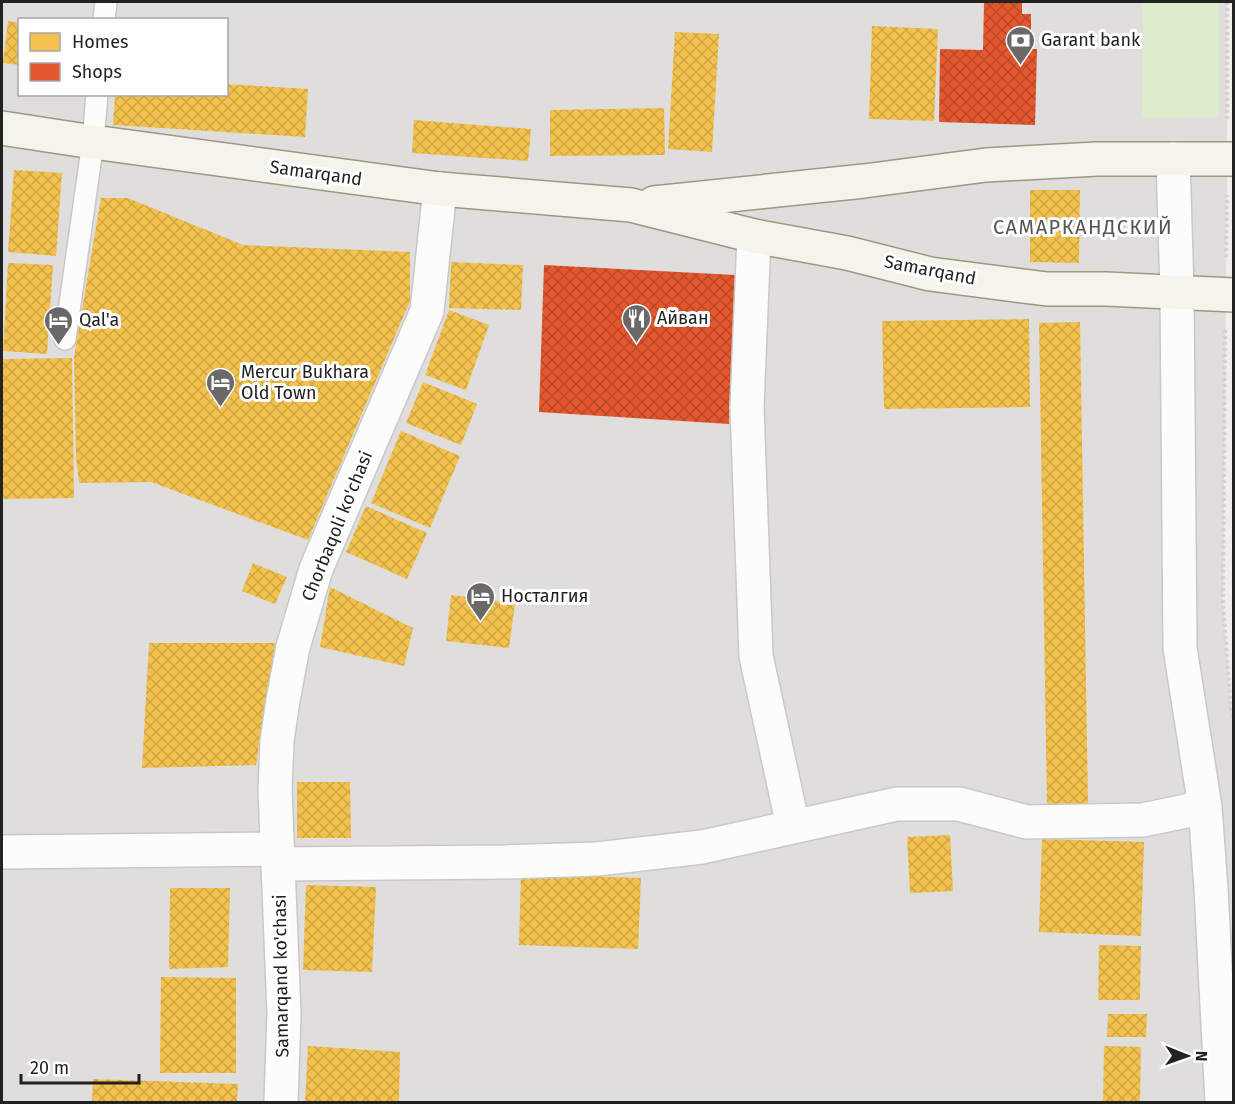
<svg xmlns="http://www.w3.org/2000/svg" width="1235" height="1104" viewBox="0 0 1235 1104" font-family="'Fira Sans',sans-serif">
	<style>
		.residential { fill: #dfdedc; fill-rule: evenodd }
		.garden { fill: #ddeccb }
		.homes { fill: url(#homes-cross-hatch) }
		.shops { fill: url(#shops-cross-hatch) }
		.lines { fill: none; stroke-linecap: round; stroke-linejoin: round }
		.lane-casing { stroke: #c9c8c7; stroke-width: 24 }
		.street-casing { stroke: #c9c8c7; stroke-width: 36 }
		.secondary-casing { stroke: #999a82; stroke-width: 36 }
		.path { stroke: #dccecd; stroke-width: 4; stroke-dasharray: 3 3; stroke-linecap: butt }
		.lane { stroke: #fdfcfc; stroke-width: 21 }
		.street { stroke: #fdfcfc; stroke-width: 33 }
		.secondary { stroke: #f4f4ed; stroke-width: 33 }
		.labels { text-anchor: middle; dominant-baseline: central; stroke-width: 6; stroke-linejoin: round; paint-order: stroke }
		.poi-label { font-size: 18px; fill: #222; stroke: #fff; text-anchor: start }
		.street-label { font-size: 18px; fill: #222; stroke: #fff }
		.neighbourhood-label { font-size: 20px; letter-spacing: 1.5px; fill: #555; stroke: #fff }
	</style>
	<defs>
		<pattern id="homes-cross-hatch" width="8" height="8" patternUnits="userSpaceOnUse" patternTransform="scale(1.5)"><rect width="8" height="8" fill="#f2c14e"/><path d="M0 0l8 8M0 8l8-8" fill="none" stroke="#cfa644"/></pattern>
		<pattern id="shops-cross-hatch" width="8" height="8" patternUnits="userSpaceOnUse" patternTransform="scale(1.5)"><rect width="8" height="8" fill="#e4572e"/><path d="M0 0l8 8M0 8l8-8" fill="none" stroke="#b84827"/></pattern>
	</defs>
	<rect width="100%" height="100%" fill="#f0eeeb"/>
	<path class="residential" d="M2 2H1227V184L1223 603 1231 709 1234 719 1233 1102H2ZM20 20H226V94H20Z"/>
	<path class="garden" d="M1143 2H1219V117L1142 118Z"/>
	<path class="homes" d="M8 21 20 23V65L3 63Z
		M872 26 938 29 934 121 869 119Z
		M675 32 719 34 712 152 668 149Z
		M226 84 308 89 305 137 113 125 115 94H226Z
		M664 108 665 155 550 156V110Z
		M414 120 531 129 528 161 412 153Z
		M14 170 62 173 56 256 8 252Z
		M1030 190H1080L1079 263 1030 262Z
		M101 198H128L243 245 410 252V301L308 540 151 482 79 483 76 457 74 357Z
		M451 262 523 265 521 310 449 308Z
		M8 263 53 265 47 354 3 351Z
		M449 310 489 325 466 390 425 375Z
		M1029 319 1030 407 884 409 882 321Z
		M1080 322 1088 805 1047 806 1039 323Z
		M72 358 74 498 2 499V359Z
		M423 382 477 404 461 445 406 423Z
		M401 431 460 456 430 528 371 503Z
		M366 506 427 533 407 579 346 552Z
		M253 563 287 577 275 604 242 591Z
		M330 587 413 628 404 666 320 647Z
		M451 595 515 603 509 648 446 641Z
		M149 643H275L256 765 142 768Z
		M297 782H350L351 838H297Z
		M950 835 953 891 910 893 907 837Z
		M1042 839 1144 842 1141 936 1039 932Z
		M521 874 641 878 638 949 519 945Z
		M306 885 376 887 372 972 303 970Z
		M170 888H230L228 967 169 969Z
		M1099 945 1141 946 1140 1000H1098Z
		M161 977 236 978V1073H160Z
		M1108 1014H1147L1146 1037H1107Z
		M308 1046 400 1052 399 1102H305Z
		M1104 1046 1141 1047 1140 1102H1103Z
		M93 1079 238 1084 237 1102H92Z"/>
	<path class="shops" d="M984 2H1022V14H1031V49H1037L1035 125 939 122 940 49 983 50Z
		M544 265 735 275 729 424 539 412Z"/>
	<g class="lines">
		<defs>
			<path id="lane" d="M104 20 106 2
				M65 339 93 142 97 94"/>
			<path id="street" d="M754 236 747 407 756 656 793 826
				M1205 807 1211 889 1222 1102
				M2 852 276 849
				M279 864 504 862 597 859 702 847 897 804H959L1027 822 1143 820 1205 807 1180 648 1177 291 1173 159
				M281 1102 284 1014 275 790 277 741 283 700 293 647 316 569 427 311 440 189"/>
			<path id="secondary" d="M2 128 93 142 440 189 631 205 754 236 847 253 930 274 1047 289H1106L1234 295
				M654 203 864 181 986 165 1097 159H1234"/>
		</defs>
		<use href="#lane" class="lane-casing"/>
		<use href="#street" class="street-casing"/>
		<use href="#secondary" class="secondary-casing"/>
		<path class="path" d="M1227 2V122
			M1226 257 1227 195
			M1225 330 1223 603 1231 709 1234 719"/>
		<use href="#lane" class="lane"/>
		<use href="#street" class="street"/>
		<use href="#secondary" class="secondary"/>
	</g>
	<defs>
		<symbol id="bank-pin" viewBox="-11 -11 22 30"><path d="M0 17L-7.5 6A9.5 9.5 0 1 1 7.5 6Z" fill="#6a6968" stroke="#fff"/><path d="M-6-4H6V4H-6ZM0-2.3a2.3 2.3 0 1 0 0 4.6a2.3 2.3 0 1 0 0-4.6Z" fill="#fff"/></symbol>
		<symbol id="restaurant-pin" viewBox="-11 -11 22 30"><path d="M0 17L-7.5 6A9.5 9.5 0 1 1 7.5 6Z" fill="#6a6968" stroke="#fff"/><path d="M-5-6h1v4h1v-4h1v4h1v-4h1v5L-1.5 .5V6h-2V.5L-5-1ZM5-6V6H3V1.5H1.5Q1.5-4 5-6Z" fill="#fff"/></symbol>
		<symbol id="hotel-pin" viewBox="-11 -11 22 30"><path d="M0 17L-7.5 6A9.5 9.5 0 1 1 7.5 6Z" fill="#6a6968" stroke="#fff"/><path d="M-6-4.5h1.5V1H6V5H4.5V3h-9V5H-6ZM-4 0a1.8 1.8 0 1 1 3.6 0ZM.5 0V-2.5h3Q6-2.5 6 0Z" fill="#fff"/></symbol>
	</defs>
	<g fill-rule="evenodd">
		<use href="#bank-pin" x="1004" y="24" width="33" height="45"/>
		<use href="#restaurant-pin" x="620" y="302" width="33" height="45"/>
		<use href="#hotel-pin" x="42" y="304" width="33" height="45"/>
		<use href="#hotel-pin" x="204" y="366" width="33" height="45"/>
		<use href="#hotel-pin" x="464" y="580" width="33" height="45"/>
	</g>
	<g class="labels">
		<g class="poi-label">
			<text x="1041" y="40">Garant bank</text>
			<text x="657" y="318">Айван</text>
			<text x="79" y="320">Qal'a</text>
			<text x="241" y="372">Mercur Bukhara<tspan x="241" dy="21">Old Town</tspan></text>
			<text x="501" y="596">Носталгия</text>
		</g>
		<g class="street-label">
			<text transform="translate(316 173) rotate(8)">Samarqand</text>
			<text transform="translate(930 270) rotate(11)">Samarqand</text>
			<text transform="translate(337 526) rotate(-68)">Chorbaqoli ko'chasi</text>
			<text transform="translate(281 976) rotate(-91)">Samarqand ko'chasi</text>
		</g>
		<g class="neighbourhood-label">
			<text x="1083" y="227">САМАРКАНДСКИЙ</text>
		</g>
	</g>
	<rect width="1235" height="1104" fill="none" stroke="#222222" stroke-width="6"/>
	<rect x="18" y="18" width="210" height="78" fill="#ffffff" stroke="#a7a7a7" stroke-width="1.5"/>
	<rect x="30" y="33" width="30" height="18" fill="#f2c14e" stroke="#a7a7a7" stroke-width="1.5"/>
	<text x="72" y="48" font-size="18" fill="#222222">Homes</text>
	<rect x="30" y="63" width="30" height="18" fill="#e4572e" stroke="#a7a7a7" stroke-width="1.5"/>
	<text x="72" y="78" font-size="18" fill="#222222">Shops</text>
	<g transform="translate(1187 1056) rotate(91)" stroke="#ffffff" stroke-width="4.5" paint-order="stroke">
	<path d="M0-4.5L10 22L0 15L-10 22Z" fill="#222222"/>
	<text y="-9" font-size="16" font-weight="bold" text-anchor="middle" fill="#222222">N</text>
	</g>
	<path d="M21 1074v9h118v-9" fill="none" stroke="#222222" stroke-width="3"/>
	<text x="30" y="1074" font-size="18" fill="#222222" stroke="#ffffff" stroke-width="4.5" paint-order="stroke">20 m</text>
</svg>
